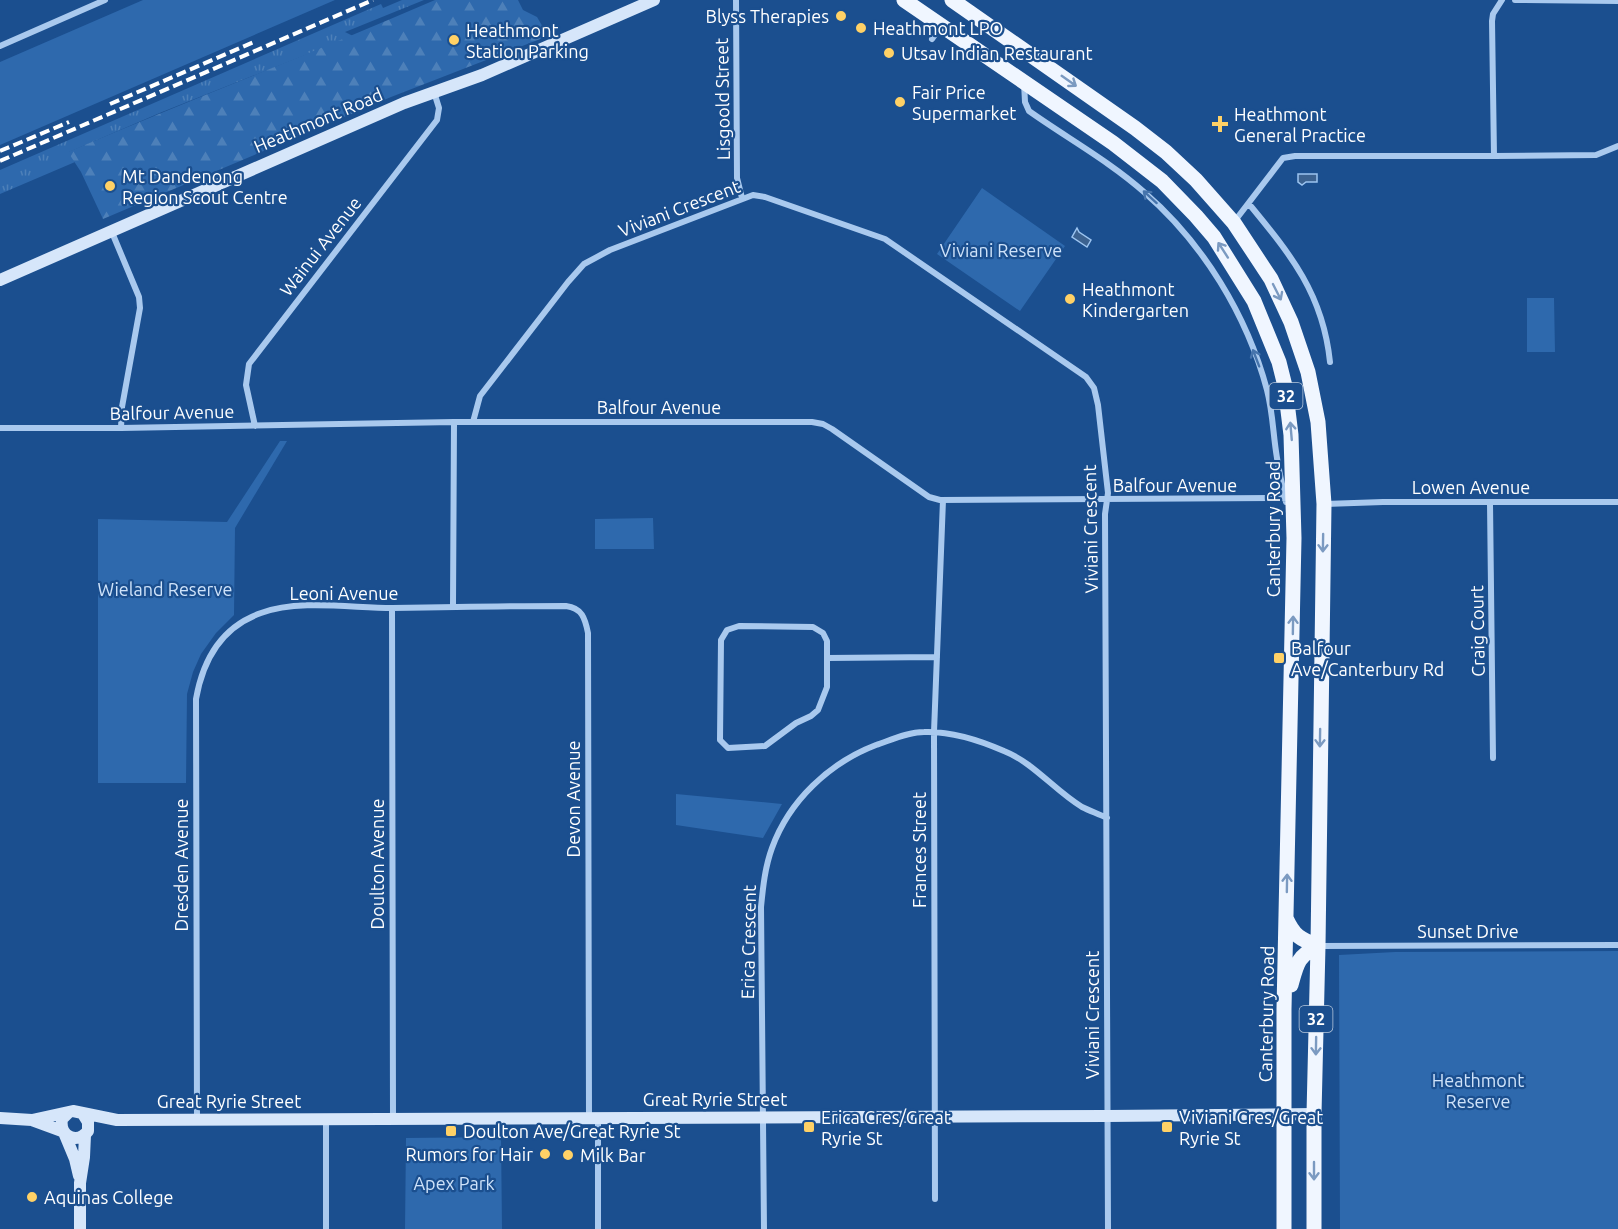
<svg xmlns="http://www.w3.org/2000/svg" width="1618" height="1229" viewBox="0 0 1618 1229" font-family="Ubuntu,sans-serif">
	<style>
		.grass { fill: url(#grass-tufts) }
		.forest { fill: url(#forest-firs) }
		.park { fill: #2e69ad }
		.water { fill: #3c6290; stroke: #9cc4f0; stroke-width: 1.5 }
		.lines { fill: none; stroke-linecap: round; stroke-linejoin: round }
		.street { stroke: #a9c9ee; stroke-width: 6 }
		.secondary { stroke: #d6e6fa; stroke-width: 12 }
		.primary { stroke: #f0f6ff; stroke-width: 15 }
		.rail { stroke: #fff; stroke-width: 4; stroke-dasharray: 10 4.5; stroke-linecap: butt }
		.oneway { stroke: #7b9ac1 }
		.oneway2 { stroke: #4674ac }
		.poi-dot { fill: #ffd166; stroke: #1b4f8f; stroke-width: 2 }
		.labels { text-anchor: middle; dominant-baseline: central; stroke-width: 4.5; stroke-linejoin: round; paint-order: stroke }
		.shield { fill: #1b4f8f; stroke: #bbcadd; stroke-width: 1.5 }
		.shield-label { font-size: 16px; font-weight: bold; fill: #fff }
		.poi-label { font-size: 18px; fill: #fff; stroke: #1b4f8f; text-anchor: start }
		.street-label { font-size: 18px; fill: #fff; stroke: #1b4f8f }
		.park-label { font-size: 18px; fill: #cfe3fa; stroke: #1b4f8f }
	</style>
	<defs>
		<pattern id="grass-tufts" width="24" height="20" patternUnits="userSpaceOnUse" patternTransform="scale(1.5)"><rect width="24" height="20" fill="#2e69ad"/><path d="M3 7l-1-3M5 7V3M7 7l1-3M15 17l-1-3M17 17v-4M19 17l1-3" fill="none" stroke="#4d80b9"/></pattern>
		<pattern id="forest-firs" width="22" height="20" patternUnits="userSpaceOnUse" patternTransform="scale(1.5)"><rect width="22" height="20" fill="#2e69ad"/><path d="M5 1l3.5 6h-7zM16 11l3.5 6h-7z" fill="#4d80b9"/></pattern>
	</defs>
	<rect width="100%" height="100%" fill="#1b4f8f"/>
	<path class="grass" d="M402 0H424L345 32 353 36 162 112 69 152 75 162 0 194V170L381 4 383 8Z"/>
	<path class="forest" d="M435 0H518L523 10 537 17 548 36 391 97 103 219 81 172 68 152C190 100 313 53 435 0Z"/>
	<path class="park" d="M143 0H335L0 145V62Z
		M982 188 1065 246 1020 311 937 254Z
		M1527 298H1554L1555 352H1527Z
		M280 441H287L235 528 234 615 216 633 201 654 193 672 187 694 186 783H98V519L227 522Z
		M653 518 654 549H595V519Z
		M676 794 782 804 763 838 676 825Z
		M1618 951V1229H1340L1339 955 1395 952Z
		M501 1137 502 1229H405L406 1138Z"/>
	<path class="water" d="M1298 174H1317V182H1306L1302 185 1298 182Z
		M1077 228 1079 232 1091 240 1087 247 1072 237Z"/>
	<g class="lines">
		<path class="street" d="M736 0 737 178 742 198
			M1515 0 1618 1
			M932 39 941 26
			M0 46 105 0
			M1024 83 1025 102 1029 111C1067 138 1109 161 1144 192 1203 243 1247 315 1267 390 1273 413 1273 435 1277 458 1279 473 1283 488 1286 502
			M1494 156 1596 155 1618 146
			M1249 204C1291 255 1323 294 1330 362
			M1234 222 1283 158 1295 156H1494L1492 21 1493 14 1502 0
			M111 230 139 297 140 308 122 407 121 428
			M473 422 480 396 568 282 584 264 610 250 753 195 765 197 885 239 1086 377 1094 388 1098 405 1108 493 1105 514 1108 1229
			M255 426 246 385 249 364 437 120 439 108 434 92
			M0 428H121L454 422H812L823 424 832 429 929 497 940 500 1293 498
			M1490 503 1493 758
			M1325 504 1383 502H1618
			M453 606 454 422
			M392 608 393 1119
			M739 626 813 627 823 633 827 641V687L818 710 811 716 796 723 765 746 728 748 720 740 721 640 727 630Z
			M827 658 937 657
			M1319 946 1618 945
			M197 1119 196 699C203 659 221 627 261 613 299 599 352 608 392 608 450 607 508 606 566 606 582 608 585 618 588 633L589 1117
			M935 1199 934 732 943 500
			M326 1229V1119
			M598 1229V1117
			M764 1229 761 907C763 887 765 867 772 848 789 801 829 763 876 745 891 740 908 732 924 732 951 731 979 740 1004 751 1034 763 1054 790 1082 807 1090 811 1099 814 1107 818"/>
		<path class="secondary" d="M0 280 404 103 482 75 654 0
			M69 1112 62 1119C59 1136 77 1145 88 1131V1122L83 1114
			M0 1118 32 1120 62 1131
			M32 1120 73 1111 117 1120 1107 1116 1314 1114
			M65 1135 75 1159 79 1176
			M80 1229V1183L84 1157 85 1135"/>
		<path class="primary" d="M904 0 1113 143 1162 181 1196 216 1214 237 1254 301 1279 362 1285 386 1291 435 1294 538 1284 1009V1229
			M952 0 1135 128 1166 152 1196 180 1234 223 1271 279 1291 322 1308 372 1318 422 1324 504 1318 946 1314 1114V1229
			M1286 918C1294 936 1300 939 1318 946
			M1291 985C1297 963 1298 956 1318 946"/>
		<path class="rail" d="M110 104 254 42
			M0 151 69 122
			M0 161 373 0"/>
	</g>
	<defs><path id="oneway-shaft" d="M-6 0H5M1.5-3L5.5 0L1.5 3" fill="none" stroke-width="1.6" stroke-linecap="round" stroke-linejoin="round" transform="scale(1.5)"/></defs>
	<g class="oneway">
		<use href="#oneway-shaft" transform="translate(1069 81) rotate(35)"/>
		<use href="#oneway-shaft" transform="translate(1223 250) rotate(-123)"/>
		<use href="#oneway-shaft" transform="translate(1277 292) rotate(63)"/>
		<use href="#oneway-shaft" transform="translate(1291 431) rotate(-95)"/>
		<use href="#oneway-shaft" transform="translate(1323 543) rotate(91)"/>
		<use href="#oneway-shaft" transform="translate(1293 625) rotate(-89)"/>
		<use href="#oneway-shaft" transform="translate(1320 738) rotate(91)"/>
		<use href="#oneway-shaft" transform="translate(1287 883) rotate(-89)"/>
		<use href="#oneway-shaft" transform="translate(1316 1046) rotate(91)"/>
		<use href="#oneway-shaft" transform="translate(1314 1171) rotate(90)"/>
	</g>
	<g class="oneway2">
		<use href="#oneway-shaft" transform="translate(1150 197) rotate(-138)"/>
		<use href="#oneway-shaft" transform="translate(1256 358) rotate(-111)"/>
	</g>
	<g class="poi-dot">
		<circle cx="841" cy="16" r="6"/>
		<circle cx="861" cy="28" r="6"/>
		<circle cx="454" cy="40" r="6"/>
		<circle cx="889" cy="53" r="6"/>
		<circle cx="900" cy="102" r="6"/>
		<path d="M1217 115h6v6h6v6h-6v6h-6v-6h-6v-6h6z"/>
		<circle cx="110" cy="186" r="6"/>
		<circle cx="1070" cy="299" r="6"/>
		<rect x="1273" y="652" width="12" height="12" rx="3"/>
		<rect x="803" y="1121" width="12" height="12" rx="3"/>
		<rect x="1161" y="1121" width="12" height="12" rx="3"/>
		<rect x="445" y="1125" width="12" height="12" rx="3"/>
		<circle cx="545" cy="1154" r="6"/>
		<circle cx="568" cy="1155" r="6"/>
		<circle cx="32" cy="1197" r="6"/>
	</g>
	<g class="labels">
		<g class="shield">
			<rect x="1269.5" y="383" width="33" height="26" rx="4.5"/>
			<rect x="1299.5" y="1006" width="33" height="26" rx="4.5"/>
		</g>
		<g class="shield-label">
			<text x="1286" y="396">32</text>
			<text x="1316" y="1019">32</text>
		</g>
		<g class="poi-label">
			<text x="829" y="16" text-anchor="end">Blyss Therapies</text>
			<text x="873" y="28">Heathmont LPO</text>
			<text x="466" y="30">Heathmont<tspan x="466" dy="21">Station Parking</tspan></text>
			<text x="901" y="53">Utsav Indian Restaurant</text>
			<text x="912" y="92">Fair Price<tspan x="912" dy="21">Supermarket</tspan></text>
			<text x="1234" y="114">Heathmont<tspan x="1234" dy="21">General Practice</tspan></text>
			<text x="122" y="176">Mt Dandenong<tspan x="122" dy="21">Region Scout Centre</tspan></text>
			<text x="1082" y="289">Heathmont<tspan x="1082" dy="21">Kindergarten</tspan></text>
			<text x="1291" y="648">Balfour<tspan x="1291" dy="21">Ave/Canterbury Rd</tspan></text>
			<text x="821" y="1117">Erica Cres/Great<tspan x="821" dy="21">Ryrie St</tspan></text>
			<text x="1179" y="1117">Viviani Cres/Great<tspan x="1179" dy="21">Ryrie St</tspan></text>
			<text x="463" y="1131">Doulton Ave/Great Ryrie St</text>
			<text x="533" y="1154" text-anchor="end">Rumors for Hair</text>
			<text x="580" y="1155">Milk Bar</text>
			<text x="44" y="1197">Aquinas College</text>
		</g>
		<g class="street-label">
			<text transform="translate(722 99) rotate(-91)">Lisgoold Street</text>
			<text transform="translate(318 120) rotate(-23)">Heathmont Road</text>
			<text transform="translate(679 208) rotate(-21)">Viviani Crescent</text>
			<text transform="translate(320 246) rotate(-52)">Wainui Avenue</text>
			<text x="659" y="407">Balfour Avenue</text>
			<text transform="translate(172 412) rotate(-1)">Balfour Avenue</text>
			<text x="1175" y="485">Balfour Avenue</text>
			<text x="1471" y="487">Lowen Avenue</text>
			<text transform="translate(1090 529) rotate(-91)">Viviani Crescent</text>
			<text transform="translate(1273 529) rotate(-90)">Canterbury Road</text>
			<text x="344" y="593">Leoni Avenue</text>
			<text transform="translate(1477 631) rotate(-91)">Craig Court</text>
			<text transform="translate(573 799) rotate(-90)">Devon Avenue</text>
			<text transform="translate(919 850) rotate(-90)">Frances Street</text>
			<text transform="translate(377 864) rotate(-90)">Doulton Avenue</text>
			<text transform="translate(181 865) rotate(-90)">Dresden Avenue</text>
			<text x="1468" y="931">Sunset Drive</text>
			<text transform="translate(748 942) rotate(-89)">Erica Crescent</text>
			<text transform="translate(1266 1014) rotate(-89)">Canterbury Road</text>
			<text transform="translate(1092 1015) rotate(-90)">Viviani Crescent</text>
			<text x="715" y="1099">Great Ryrie Street</text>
			<text x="229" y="1101">Great Ryrie Street</text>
		</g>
		<g class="park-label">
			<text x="1001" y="250">Viviani Reserve</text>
			<text x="165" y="589">Wieland Reserve</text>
			<text x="1478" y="1080">Heathmont<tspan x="1478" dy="21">Reserve</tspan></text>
			<text x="454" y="1183">Apex Park</text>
		</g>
	</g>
</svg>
